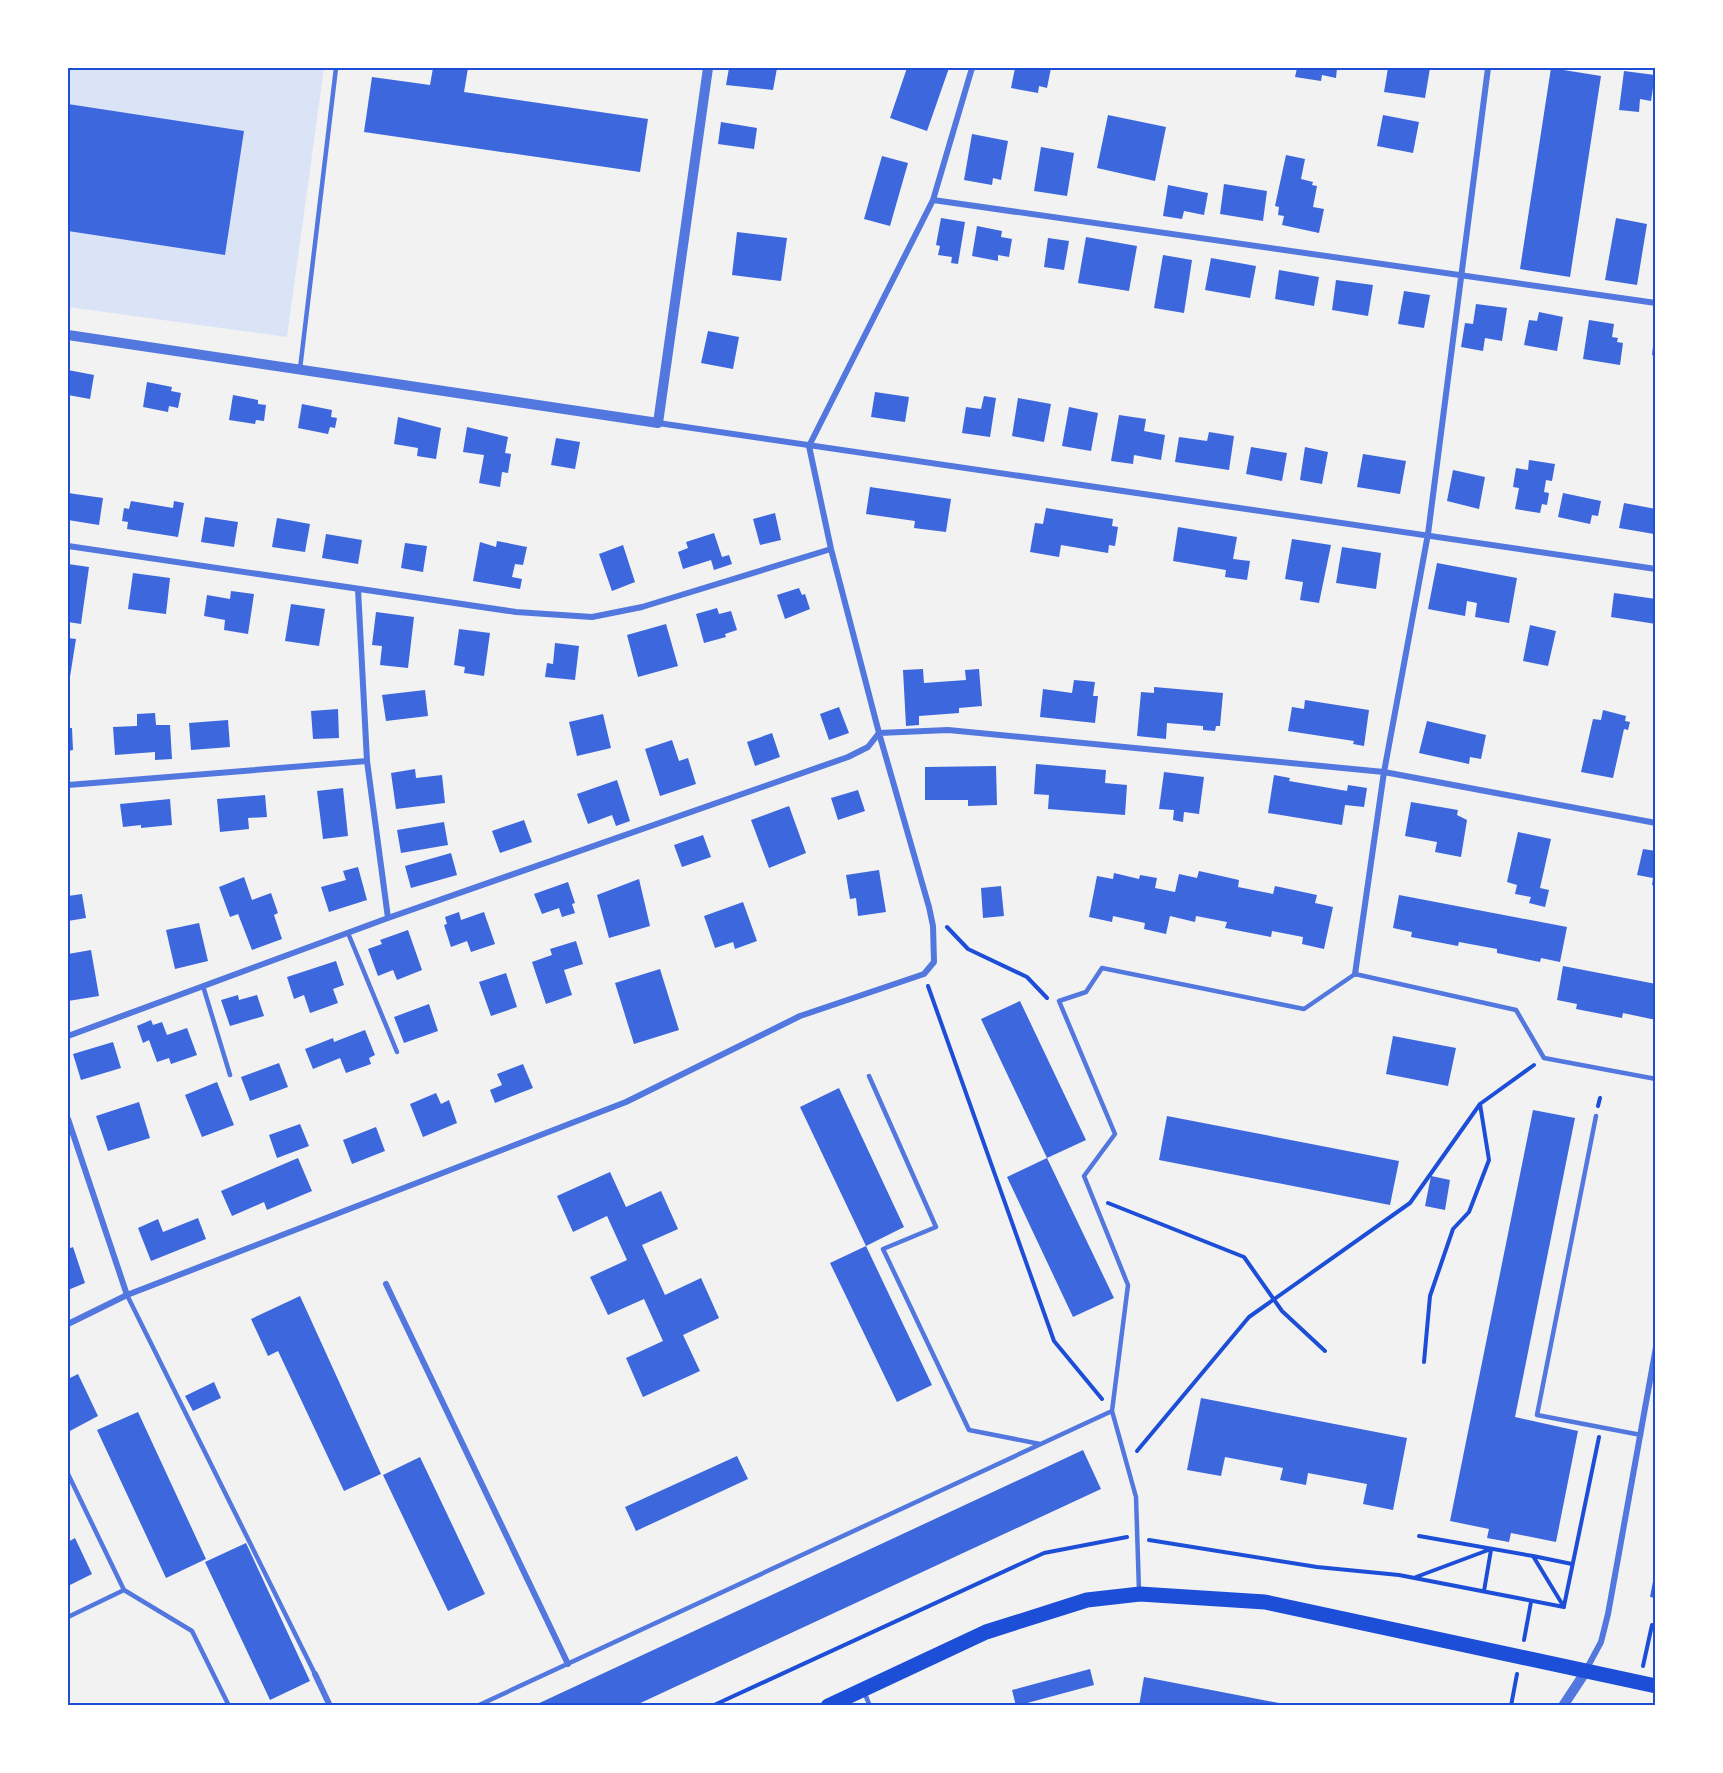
<svg xmlns="http://www.w3.org/2000/svg" width="1723" height="1773" viewBox="0 0 1723 1773" font-family="'PT Sans Narrow',sans-serif">
	<style>
		.green { fill: #dbe4f7 }
		.building { fill: #3d67dc }
		.lines { fill: none; stroke-linecap: round; stroke-linejoin: round }
		.path { stroke: #1d4ed8; stroke-width: 4 }
		.service { stroke: #5277de; stroke-width: 4.5 }
		.minor { stroke: #5277de; stroke-width: 6 }
		.tertiary { stroke: #5277de; stroke-width: 10 }
		.primary { stroke: #1d4ed8; stroke-width: 15 }
		.neatline { fill: none; stroke: #1d4ed8; stroke-width: 2 }
	</style>
	<rect width="100%" height="100%" fill="#f2f2f2"/>
	<path class="green" d="M68 68H324L287 337 68 307Z"/>
	<path class="building" d="M433 68H468L464 92 648 119 640 172 364 132 372 77 430 85Z
		M729 68H777L773 90 726 85Z
		M907 68H949L927 131 890 118Z
		M1015 68H1051L1047 88 1039 86 1038 93 1011 88Z
		M1297 68H1337L1336 78 1322 75 1321 81 1295 77Z
		M1388 68H1430L1425 98 1384 92Z
		M1551 68 1601 76 1570 277 1520 269Z
		M1624 71 1655 75 1651 101 1640 99 1639 112 1619 110Z
		M68 104 244 131 225 255 68 231Z
		M1108 115 1166 127 1155 181 1097 168Z
		M1383 115 1419 122 1413 153 1377 146Z
		M721 122 757 128 754 149 718 144Z
		M972 134 1008 141 1001 180 993 178 992 185 964 180Z
		M1041 147 1074 153 1067 196 1034 191Z
		M1286 155 1305 159 1301 179 1313 182 1312 185 1317 186 1313 207 1324 209 1319 233 1282 225 1284 216 1278 215 1279 207 1275 206Z
		M882 156 908 163 890 226 864 219Z
		M1224 184 1267 191 1263 221 1220 214Z
		M1168 185 1208 193 1204 215 1184 211 1182 219 1163 216Z
		M941 218 965 222 958 264 951 263 952 257 938 255 940 246 936 245Z
		M1616 218 1647 224 1637 285 1605 280Z
		M977 226 1002 231 1001 237 1012 239 1009 257 998 255V261L972 256Z
		M737 232 787 238 781 281 732 275Z
		M1086 237 1137 246 1129 291 1078 283Z
		M1048 238 1069 241 1064 270 1044 267Z
		M1163 255 1192 260 1184 313 1154 308Z
		M1211 258 1256 266 1250 298 1205 290Z
		M1279 270 1319 277 1314 306 1275 299Z
		M1336 280 1373 285 1368 316 1332 310Z
		M1404 291 1430 295 1424 328 1398 324Z
		M1476 304 1507 308 1502 341 1485 338 1483 351 1461 347 1465 323 1473 324Z
		M1539 312 1563 317 1557 351 1524 345 1529 320 1537 321Z
		M1589 320 1614 324 1612 337 1618 338 1617 342 1623 343 1620 365 1583 359Z
		M708 331 739 337 733 369 701 363Z
		M1654 338H1656V356L1652 355Z
		M68 370 94 375 90 399 68 395Z
		M147 382 172 387 171 391 181 393 178 408 169 406 168 412 143 407Z
		M875 392 909 397 905 422 871 417Z
		M233 395 258 400V404L266 405 264 421 256 420 255 424 229 420Z
		M984 396 996 398 990 437 962 433 966 407 981 409Z
		M1018 398 1051 404 1044 442 1012 436Z
		M302 404 332 410 331 417 337 418 335 428 330 427 328 434 298 428Z
		M1069 407 1098 413 1091 451 1062 446Z
		M1119 415 1146 419 1144 431 1165 435 1161 460 1134 455 1133 464 1111 461Z
		M398 417 441 428 436 459 417 456 418 448 394 444Z
		M467 427 508 437 505 453 511 454 508 473 502 472 500 487 479 483 484 455 463 452Z
		M1209 432 1234 436 1229 470 1175 462 1179 437 1207 441Z
		M556 438 580 442 575 469 551 465Z
		M1251 447 1287 453 1282 481 1246 474Z
		M1305 447 1328 452 1322 484 1300 480Z
		M1363 454 1406 461 1400 494 1357 487Z
		M1529 460 1555 464 1552 481 1546 480 1544 492 1549 493 1547 505 1542 504 1540 513 1515 509 1519 488 1513 487 1516 468 1528 470Z
		M1453 470 1485 477 1479 509 1447 501Z
		M870 487 951 499 946 532 914 528 915 521 866 514Z
		M68 493 103 498 99 525 68 520Z
		M1563 493 1601 501 1598 516 1592 515 1590 524 1558 517Z
		M131 501 173 508 174 501 184 503 178 537 127 529 128 522 122 521 124 508 129 509Z
		M1624 503 1656 509 1654 534 1619 528Z
		M1046 508 1113 519 1112 526 1118 527 1115 546 1109 545 1108 553 1061 545 1059 557 1030 552 1035 523 1043 524Z
		M775 513 781 540 760 545 753 519Z
		M205 517 238 522 234 547 201 542Z
		M277 518 310 524 305 552 272 547Z
		M1178 527 1237 537 1233 559 1250 561 1247 580 1225 577 1226 570 1173 561Z
		M714 533 722 557 729 555 732 564 714 570 711 560 683 569 678 552 688 548 686 542Z
		M326 534 362 540 358 564 322 558Z
		M1292 539 1331 545 1319 603 1300 600 1303 582 1285 579Z
		M497 541 527 547 523 565 515 564 512 577 522 579 520 589 473 581 480 542 496 547Z
		M405 543 427 546 423 572 401 568Z
		M623 545 635 582 612 591 599 554Z
		M1342 547 1381 553 1376 589 1336 583Z
		M1437 563 1517 578 1509 623 1475 617 1477 603 1467 601 1465 616 1428 609Z
		M68 564 89 567 81 624 68 622Z
		M133 573 170 578 166 614 128 609Z
		M799 588 802 595 805 594 810 609 785 619 777 595Z
		M231 591 254 594 248 634 224 630 225 620 204 616 207 595 230 599Z
		M1614 593 1656 599V624L1611 617Z
		M291 604 325 609 319 646 285 641Z
		M717 608 719 614 731 611 737 630 725 634 726 637 704 643 696 614Z
		M376 612 414 617 408 668 380 665 382 646 372 645Z
		M666 624 678 666 638 677 627 635Z
		M1530 625 1556 631 1548 666 1523 661Z
		M459 629 490 633 484 676 464 673 465 667 454 665Z
		M68 638 76 639 69 683H68Z
		M555 643 579 646 575 680 545 677 547 663 553 664Z
		M923 669 924 683 966 680 965 670 979 669 982 706 959 708V713L919 716V725L906 726 903 670Z
		M1074 680 1095 682 1093 696H1098L1095 723 1040 717 1043 689 1072 693Z
		M1154 687 1223 693 1220 726H1216L1215 731 1203 730V726L1167 723 1166 739 1137 736 1141 692 1154 693Z
		M425 690 428 716 386 721 382 695Z
		M1305 700 1369 710 1364 746 1353 744 1354 741 1288 731 1292 707 1304 709Z
		M839 707 849 733 829 740 820 714Z
		M338 709 339 738 313 739 311 711Z
		M1603 710 1626 716 1625 721 1630 722 1628 730 1624 729 1613 778 1581 772 1593 719 1601 720Z
		M155 713 156 725H170L172 759 155 760V752L115 755 113 727 137 726V714Z
		M603 714 611 748 577 756 569 722Z
		M228 720 230 747 191 750 189 723Z
		M1427 721 1486 735 1481 759 1470 757 1469 764 1419 753Z
		M68 728H72L73 750 68 751Z
		M772 733 780 757 755 766 747 742Z
		M672 740 679 761 688 758 696 784 660 796 645 749Z
		M1036 764 1106 770 1105 783 1127 785 1125 815 1048 809 1049 795 1034 794Z
		M996 766 997 805 968 806V800H925V767Z
		M415 769 416 778 442 775 445 803 396 809 391 773Z
		M1164 772 1204 777 1199 814 1184 812 1183 822 1173 820 1174 810 1159 809Z
		M1274 775 1290 778 1289 781 1347 791 1348 785 1367 788 1364 807 1345 805 1342 825 1268 813Z
		M617 780 630 821 616 826 612 815 588 824 577 794Z
		M343 788 348 836 323 839 317 791Z
		M858 790 865 811 838 820 831 798Z
		M265 795 267 817 248 818 249 829 220 832 217 799Z
		M170 799 172 825 141 828V825L123 827 120 804Z
		M1411 802 1458 810 1457 815 1467 820 1461 857 1435 852 1437 842 1405 836Z
		M789 806 806 853 769 868 751 820Z
		M524 820 532 842 500 853 492 831Z
		M444 822 448 845 401 853 397 830Z
		M1518 832 1551 839 1540 888 1549 890 1545 907 1529 903 1531 897 1515 894 1517 885 1507 882Z
		M703 835 711 857 682 867 674 845Z
		M1643 849 1656 851V886L1652 885 1653 878 1637 875Z
		M451 853 457 875 411 888 405 866Z
		M358 867 367 900 329 912 321 887 346 880 343 871Z
		M879 870 886 912 858 916 856 898 850 899 846 875Z
		M1199 871 1239 880 1238 887 1273 894 1275 886 1317 895 1315 903 1333 907 1324 949 1302 944 1303 937 1272 931 1271 937 1225 928 1227 922 1196 916 1195 922 1170 916 1166 934 1144 929 1145 923 1113 916 1112 922 1089 917 1097 876 1113 879 1114 873 1139 879 1140 875 1157 878 1155 888 1175 892 1179 874 1197 878Z
		M244 877 252 900 271 893 278 913 274 915 282 939 252 950 238 914 230 917 219 887Z
		M639 879 650 926 609 938 597 895Z
		M568 882 575 903 572 904 575 913 562 917 559 908 542 914 534 894Z
		M1001 886 1004 916 983 918 981 888Z
		M82 894 86 918 68 921V896Z
		M1399 895 1567 927 1560 962 1541 958 1540 962 1497 953V949L1459 942 1458 946 1411 937 1412 932 1393 928Z
		M743 902 757 941 735 949 733 942 715 948 704 916Z
		M459 912 461 920 484 912 495 944 471 952 467 941 451 947 444 925 447 924 445 917Z
		M199 923 208 961 175 969 166 930Z
		M408 930 422 970 397 980 393 970 378 976 368 949 382 944 380 940Z
		M576 941 583 964 564 970 572 995 546 1004 532 962 552 955 550 949Z
		M91 950 99 996 68 1001V954Z
		M336 961 344 985 333 989 338 1003 310 1013 304 995 294 999 287 977Z
		M1563 966 1656 984V1020L1623 1013 1622 1018 1576 1009 1577 1004 1557 1000Z
		M660 969 679 1030 634 1044 615 983Z
		M506 973 517 1007 491 1016 479 982Z
		M238 995 239 1000 257 995 264 1016 230 1026 221 1000Z
		M1020 1001 1086 1140 1047 1158 1114 1298 1073 1317 1007 1177 1047 1158 981 1019Z
		M429 1004 438 1031 404 1043 394 1017Z
		M151 1020 153 1025 162 1022 167 1035 187 1028 197 1055 171 1064 169 1058 157 1062 149 1040 143 1043 137 1026Z
		M365 1030 375 1055 369 1058 371 1064 346 1073 340 1058 313 1069 305 1049 333 1038 334 1042Z
		M1393 1036 1456 1048 1448 1086 1386 1074Z
		M113 1042 121 1068 81 1080 73 1054Z
		M279 1063 288 1087 250 1101 241 1077Z
		M523 1064 533 1088 495 1103 490 1090 502 1085 497 1074Z
		M217 1082 234 1125 202 1137 185 1095Z
		M839 1088 904 1227 866 1246 800 1107Z
		M436 1093 441 1104 449 1100 457 1123 423 1137 410 1104Z
		M139 1102 150 1138 108 1151 96 1116Z
		M1533 1110 1575 1118 1515 1417 1578 1431 1556 1542 1511 1533 1509 1542 1487 1538 1489 1529 1450 1521Z
		M1167 1116 1399 1161 1390 1205 1159 1160Z
		M300 1124 309 1146 277 1158 269 1135Z
		M376 1127 385 1151 352 1164 343 1140Z
		M298 1158 312 1191 267 1210 264 1202 232 1216 221 1191Z
		M610 1172 626 1207 661 1191 678 1229 642 1245 665 1295 701 1278 719 1318 683 1335 700 1371 643 1397 626 1358 663 1341 644 1299 608 1315 590 1277 627 1260 607 1216 573 1232 557 1196Z
		M1431 1176 1450 1180 1445 1210 1425 1206Z
		M198 1218 206 1239 151 1261 138 1228 158 1219 163 1232Z
		M866 1246 932 1385 897 1402 830 1263Z
		M73 1247 85 1283 68 1290V1249Z
		M300 1296 381 1474 344 1491 278 1351 268 1356 251 1319Z
		M78 1374 98 1416 68 1432V1379Z
		M214 1382 221 1398 193 1411 185 1396Z
		M1201 1398 1407 1438 1393 1510 1363 1504 1367 1484 1308 1473 1306 1485 1280 1480 1283 1468 1225 1457 1221 1476 1187 1470Z
		M138 1412 206 1559 166 1578 97 1430Z
		M1083 1450 1101 1489 634 1706H533Z
		M737 1456 748 1479 636 1531 625 1507Z
		M420 1457 485 1594 448 1611 383 1475Z
		M75 1538 92 1574 68 1586V1542Z
		M246 1543 310 1681 270 1700 205 1562Z
		M1654 1576 1656 1577V1598L1650 1597Z
		M1090 1669 1094 1685 1016 1706 1012 1690Z
		M1144 1677 1284 1704 1283 1706H1139Z"/>
	<g class="lines">
		<path class="path" d="M947 927 968 949 1027 977 1047 998
			M928 986 1054 1341 1102 1399
			M1598 1106 1600 1098
			M1108 1203 1244 1257 1282 1311 1325 1351
			M1424 1362 1430 1296 1453 1229 1469 1212 1489 1160 1480 1104
			M1137 1451 1249 1317 1410 1203 1480 1104 1534 1065
			M1149 1540 1317 1567 1399 1575 1564 1607 1533 1556 1419 1536
			M1533 1556 1572 1564
			M1416 1577 1491 1549
			M1484 1591 1491 1550
			M1564 1606 1599 1437
			M1524 1640 1531 1602
			M1643 1666 1652 1625
			M712 1706 1044 1553 1127 1537
			M1511 1706 1517 1674"/>
		<path class="service" d="M300 369 336 68
			M348 933 397 1052
			M203 986 230 1075
			M869 1076 936 1227 883 1249 969 1430 1040 1444
			M1596 1116 1537 1415 1641 1435
			M127 1295 315 1674
			M68 1474 124 1590
			M1139 1591 1136 1497 1112 1411 1128 1285 1084 1176 1115 1134 1059 1001 1086 992 1102 968 1304 1009 1355 974 1516 1010 1544 1058 1656 1079
			M68 1617 124 1590 192 1631 229 1706
			M864 1692 870 1706
			M477 1706 1112 1411"/>
		<path class="minor" d="M933 200 1656 303
			M658 423 1656 569
			M68 546 516 612 592 617 642 607 831 549
			M358 589 367 761 388 918
			M68 785 367 761
			M1355 974 1384 772 1428 534 1488 68
			M68 1036 388 918 848 757 868 747 879 733 948 730 1384 772 1656 823
			M68 1119 127 1295
			M386 1284 568 1664
			M68 1324 127 1295 626 1102 800 1016 924 974 934 962 933 926 929 907 879 733 831 549 809 446 933 200 972 68
			M1586 1670 1601 1642 1608 1614 1656 1347
			M315 1674 330 1706"/>
		<path class="tertiary" d="M68 335 658 423 708 68
			M1563 1706 1586 1671"/>
		<path class="primary" d="M828 1706 986 1632 1087 1600 1140 1594 1265 1602 1656 1686"/>
	</g>
	<rect width="1723" height="1773" fill="none" stroke="#ffffff" stroke-width="138"/>
	<rect x="69" y="69" width="1585" height="1635" class="neatline"/>
</svg>
